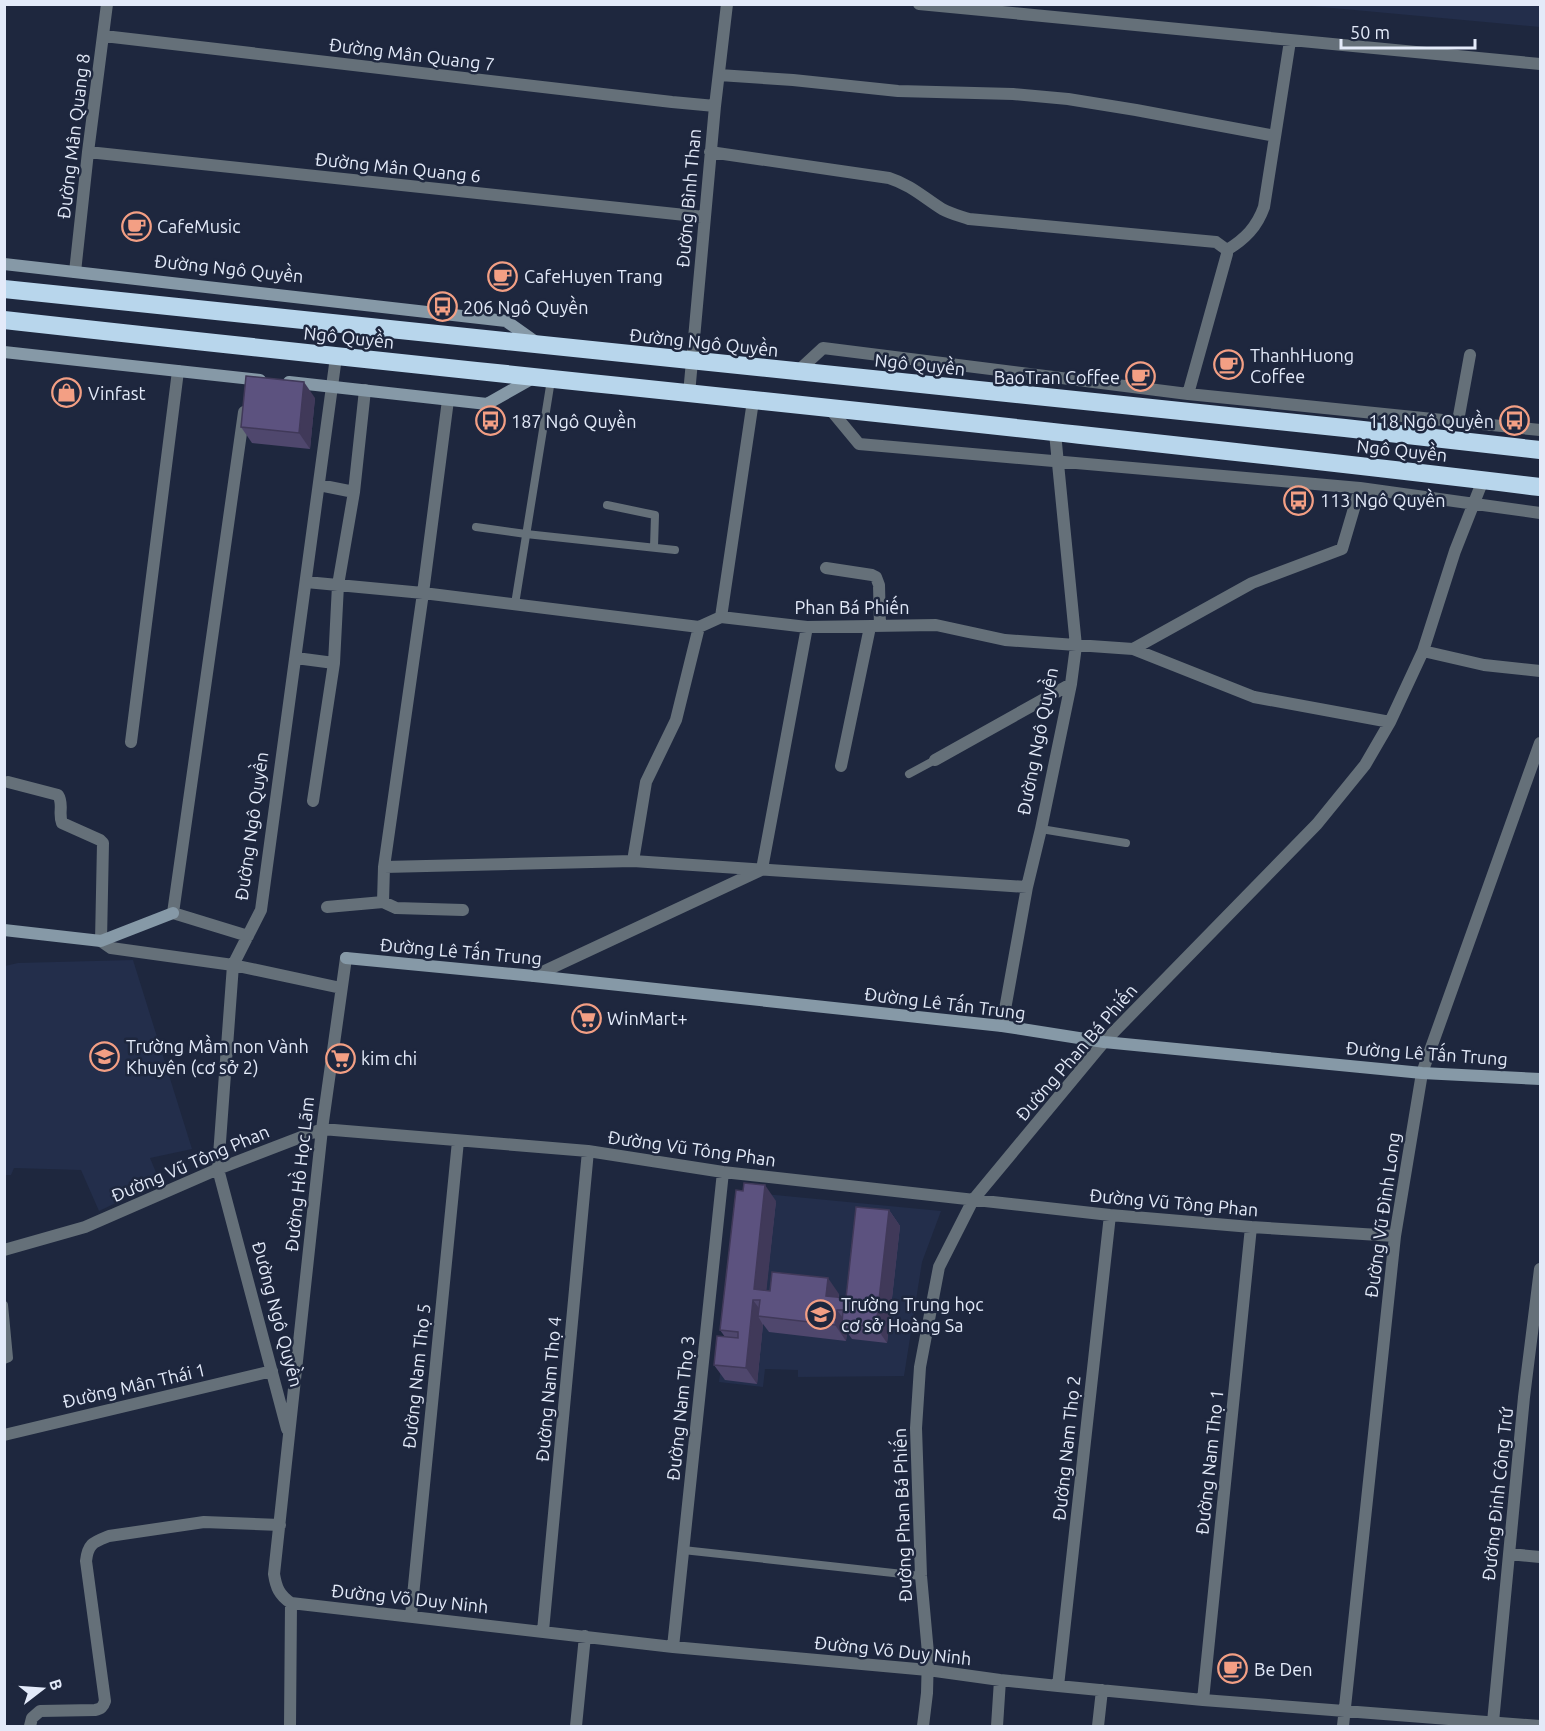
<svg xmlns="http://www.w3.org/2000/svg" width="1545" height="1731" viewBox="0 0 1545 1731" font-family="Ubuntu,sans-serif">
	<style>
		.built { fill: #232e4b }
		.lines { fill: none; stroke-linecap: round; stroke-linejoin: round }
		.lane { stroke: #657079; stroke-width: 8 }
		.street { stroke: #657079; stroke-width: 12 }
		.secondary { stroke: #8699a7; stroke-width: 12 }
		.highway { stroke: #b8d6ec; stroke-width: 18 }
		.wall { fill: #4f476d }
		.shaded-wall { fill: #403959 }
		.building { fill: #5c527f; stroke: #403959; stroke-width: 1.5 }
		.labels { text-anchor: middle; dominant-baseline: central; stroke-width: 5; stroke-linejoin: round; paint-order: stroke }
		.street-label { font-size: 18px; fill: #e3eaf9; stroke: #1e273e }
		.poi-label { font-size: 18px; fill: #e3eaf9; stroke: #1e273e; text-anchor: start }
	</style>
	<rect width="100%" height="100%" fill="#1e273e"/>
	<path class="built" d="M1300 5H1540V27Z
		M133 960 192 1149 150 1158 160 1182 99 1211 81 1170 14 1168 11 1175H5V966L18 963Z
		M743 1192 941 1211 922 1262 904 1376 798 1377V1370L765 1369 763 1387 719 1382Z"/>
	<g class="lines">
		<path class="lane" d="M607 505 655 515 654 547
			M476 527 526 534 675 550
			M515 604 551 380
			M909 774 935 760
			M1041 829 1126 843
			M4 1305 9 1358 4 1360
			M683 1550 921 1576"/>
		<path class="street" d="M919 4 1540 64
			M104 36 672 102 715 106
			M719 75 793 80 898 91 1013 94 1068 99 1136 110 1275 136
			M88 152 704 217
			M710 152 889 178C911 185 923 197 942 209 951 214 960 216 969 219L1216 242 1227 250V254L1188 394
			M1227 250C1245 239 1257 227 1264 207L1290 41
			M75 272 88 152 107 4
			M797 372 823 348 1188 394 1540 430
			M689 394 715 106 727 4
			M830 409 859 444 1360 488 1540 513
			M244 412 173 913 248 936
			M1458 421 1470 355
			M319 485 354 492
			M826 568 872 575 876 577 879 585 880 626
			M306 582 423 593 699 627 721 617 807 627 936 625 1005 640 1133 649 1254 697 1390 722
			M721 617 753 401
			M1133 649 1252 583 1342 549 1360 488
			M1423 651 1484 665 1540 671
			M296 658 334 663
			M131 742 178 371
			M935 760 1071 684
			M841 766 870 627
			M8 782 58 795C64 804 58 813 62 823L100 840 103 843 101 941 111 948 233 965 341 988
			M313 801 334 663 338 585 354 492 365 390
			M633 861 646 782 676 720 699 627
			M384 867 633 861 1027 887
			M762 869 807 627
			M383 902 384 867 423 593 448 400
			M383 902 396 908 463 910
			M327 907 383 902
			M346 958 322 1129 274 1574C276 1587 279 1595 291 1603L673 1647 928 1670 1000 1680 1058 1686 1203 1700 1540 1726
			M534 976 761 870
			M1002 1026 1027 887 1041 829 1071 684 1076 646 1055 433
			M4 1250 85 1227 218 1169 322 1129 588 1151 723 1172 1110 1215 1251 1227 1395 1236
			M287 1429 218 1169 233 965 261 910 336 357
			M4 1435 272 1371
			M1509 1554 1540 1557
			M411 1616 458 1141
			M543 1631 588 1151
			M673 1647 723 1172
			M1058 1686 1110 1215
			M1203 1700 1251 1227
			M1493 1722 1524 1397 1540 1269
			M30 1726 32 1718 40 1711 95 1710C101 1709 103 1707 105 1701L86 1561C88 1543 94 1542 109 1536L204 1522 280 1525
			M290 1726 291 1603
			M576 1726 585 1636
			M923 1726 927 1693 928 1653 921 1576 916 1428 920 1367 939 1267 973 1200 1104 1042 1317 824 1365 765 1390 722 1423 651 1455 551 1483 480
			M997 1726 1000 1680
			M1098 1726 1102 1690
			M1343 1726 1395 1236 1422 1073 1540 743"/>
		<path class="secondary" d="M4 264 506 321 537 343
			M4 352 260 380
			M289 382 487 404 533 378
			M4 930 101 941 173 913
			M346 958 534 976 1002 1026 1104 1042 1422 1073 1540 1079"/>
		<path class="highway" d="M4 289 1345 428 1540 450
			M4 320C516 377 1029 426 1540 487"/>
	</g>
	<path class="wall" d="M315 398 310 449 252 443 241 427Z
		M776 1201 766 1290 839 1294V1298H846L889 1210 900 1226 887 1343 852 1339 847 1332 846 1341 769 1332 763 1324 757 1384 725 1380 714 1365 725 1337 720 1330Z"/>
	<path class="shaded-wall" d="M304 382 315 398 310 449 299 433Z
		M765 1185 776 1201 765 1304 754 1289Z
		M889 1210 900 1226 887 1343 876 1327Z
		M828 1278 839 1294 837 1310 847 1324 842 1323 847 1332 846 1341 835 1325 826 1296Z
		M753 1300 764 1315 758 1316 763 1325 757 1384 746 1368Z"/>
	<path class="building" d="M246 376 304 382 299 433 241 427Z
		M744 1183 765 1185 754 1289 770 1291 772 1272 828 1278 826 1296 846 1298 856 1207 889 1210 876 1327 842 1323 843 1310H837L835 1325 758 1316 760 1300H753L746 1368 714 1365 717 1336 738 1338V1332L720 1330 736 1190 743 1191Z"/>
	<defs>
		<symbol id="cafe-ring" viewBox="-11 -11 22 22"><circle r="9.5" fill="#1e273e" stroke="#f39f84" stroke-width="1.5"/><path d="M-5.5-4.5H6V0H3Q3 3.5 0 3.5H-2.5Q-5.5 3.5-5.5 0ZM3-3.2v2h1.7v-2ZM-6 4.5H4V6H-6Z" fill="#f39f84"/></symbol>
		<symbol id="bus-ring" viewBox="-11 -11 22 22"><circle r="9.5" fill="#1e273e" stroke="#f39f84" stroke-width="1.5"/><path d="M-5-6H5V4H4V6H2V4H-2V6H-4V4H-5ZM-3.5-4V0h7V-4ZM-3.5 1.2v1.5H-2V1.2ZM2 1.2v1.5H3.5V1.2Z" fill="#f39f84"/></symbol>
		<symbol id="shop-ring" viewBox="-11 -11 22 22"><circle r="9.5" fill="#1e273e" stroke="#f39f84" stroke-width="1.5"/><path d="M-5-2.5h2.3a2.7 3.5 0 0 1 5.4 0H5L5.5 6h-11ZM-1.5-2.5h3a1.5 2.3 0 0 0-3 0Z" fill="#f39f84"/></symbol>
		<symbol id="supermarket-ring" viewBox="-11 -11 22 22"><circle r="9.5" fill="#1e273e" stroke="#f39f84" stroke-width="1.5"/><path d="M-6-5.5h2.5l.6 2H6L4.5 2H-2.5L-4.4-4H-6ZM-1.5 3.2a1.3 1.3 0 1 0 .1 0ZM3 3.2a1.3 1.3 0 1 0 .1 0Z" fill="#f39f84"/></symbol>
		<symbol id="school-ring" viewBox="-11 -11 22 22"><circle r="9.5" fill="#1e273e" stroke="#f39f84" stroke-width="1.5"/><path d="M0-5L7-2L0 1L-7-2ZM-4 1L0 2.5L4 1V4Q0 6-4 4Z" fill="#f39f84"/></symbol>
	</defs>
	<g fill-rule="evenodd">
		<use href="#cafe-ring" x="120" y="210" width="33" height="33"/>
		<use href="#cafe-ring" x="486" y="260" width="33" height="33"/>
		<use href="#bus-ring" x="426" y="290" width="33" height="33"/>
		<use href="#cafe-ring" x="1212" y="348" width="33" height="33"/>
		<use href="#cafe-ring" x="1124" y="360" width="33" height="33"/>
		<use href="#shop-ring" x="50" y="376" width="33" height="33"/>
		<use href="#bus-ring" x="474" y="404" width="33" height="33"/>
		<use href="#bus-ring" x="1498" y="404" width="33" height="33"/>
		<use href="#bus-ring" x="1282" y="484" width="33" height="33"/>
		<use href="#supermarket-ring" x="570" y="1002" width="33" height="33"/>
		<use href="#school-ring" x="88" y="1040" width="33" height="33"/>
		<use href="#supermarket-ring" x="324" y="1042" width="33" height="33"/>
		<use href="#school-ring" x="804" y="1298" width="33" height="33"/>
		<use href="#cafe-ring" x="1216" y="1652" width="33" height="33"/>
	</g>
	<g class="labels">
		<g class="street-label">
			<text transform="translate(412 54) rotate(7)">Đường Mân Quang 7</text>
			<text transform="translate(73 136) rotate(-83)">Đường Mân Quang 8</text>
			<text transform="translate(398 167) rotate(6)">Đường Mân Quang 6</text>
			<text transform="translate(688 198) rotate(-85)">Đường Bình Than</text>
			<text transform="translate(229 268) rotate(6)">Đường Ngô Quyền</text>
			<text transform="translate(349 337) rotate(6)">Ngô Quyền</text>
			<text transform="translate(704 342) rotate(6)">Đường Ngô Quyền</text>
			<text transform="translate(920 364) rotate(6)">Ngô Quyền</text>
			<text transform="translate(1402 450) rotate(6)">Ngô Quyền</text>
			<text x="852" y="607">Phan Bá Phiến</text>
			<text transform="translate(1037 741) rotate(-79)">Đường Ngô Quyền</text>
			<text transform="translate(251 826) rotate(-82)">Đường Ngô Quyền</text>
			<text transform="translate(461 951) rotate(5)">Đường Lê Tấn Trung</text>
			<text transform="translate(945 1003) rotate(7)">Đường Lê Tấn Trung</text>
			<text transform="translate(1076 1052) rotate(-49)">Đường Phan Bá Phiến</text>
			<text transform="translate(1427 1053) rotate(4)">Đường Lê Tấn Trung</text>
			<text transform="translate(692 1148) rotate(8)">Đường Vũ Tông Phan</text>
			<text transform="translate(190 1163) rotate(-23)">Đường Vũ Tông Phan</text>
			<text transform="translate(299 1174) rotate(-84)">Đường Hồ Học Lãm</text>
			<text transform="translate(1174 1202) rotate(5)">Đường Vũ Tông Phan</text>
			<text transform="translate(1382 1215) rotate(-82)">Đường Vũ Đình Long</text>
			<text transform="translate(278 1314) rotate(75)">Đường Ngô Quyền</text>
			<text transform="translate(416 1376) rotate(-84)">Đường Nam Thọ 5</text>
			<text transform="translate(134 1385) rotate(-13)">Đường Mân Thái 1</text>
			<text transform="translate(548 1389) rotate(-85)">Đường Nam Thọ 4</text>
			<text transform="translate(680 1408) rotate(-84)">Đường Nam Thọ 3</text>
			<text transform="translate(1066 1448) rotate(-84)">Đường Nam Thọ 2</text>
			<text transform="translate(1209 1462) rotate(-84)">Đường Nam Thọ 1</text>
			<text transform="translate(1497 1494) rotate(-84)">Đường Đinh Công Trứ</text>
			<text transform="translate(902 1515) rotate(-92)">Đường Phan Bá Phiến</text>
			<text transform="translate(410 1598) rotate(6)">Đường Võ Duy Ninh</text>
			<text transform="translate(893 1650) rotate(6)">Đường Võ Duy Ninh</text>
		</g>
		<g class="poi-label">
			<text x="157" y="226">CafeMusic</text>
			<text x="524" y="276">CafeHuyen Trang</text>
			<text x="463" y="307">206 Ngô Quyền</text>
			<text x="1250" y="355">ThanhHuong<tspan x="1250" dy="21">Coffee</tspan></text>
			<text x="1120" y="377" text-anchor="end">BaoTran Coffee</text>
			<text x="88" y="393">Vinfast</text>
			<text x="511" y="421">187 Ngô Quyền</text>
			<text x="1494" y="421" text-anchor="end">118 Ngô Quyền</text>
			<text x="1320" y="500">113 Ngô Quyền</text>
			<text x="607" y="1018">WinMart+</text>
			<text x="126" y="1046">Trường Mầm non Vành<tspan x="126" dy="21">Khuyên (cơ sở 2)</tspan></text>
			<text x="361" y="1058">kim chi</text>
			<text x="841" y="1304">Trường Trung học<tspan x="841" dy="21">cơ sở Hoàng Sa</tspan></text>
			<text x="1254" y="1669">Be Den</text>
		</g>
	</g>
	<rect width="1545" height="1731" fill="none" stroke="#e3eaf9" stroke-width="12"/>
	<g transform="translate(42 1689) rotate(73)" stroke="#1e273e" stroke-width="4.5" paint-order="stroke">
	<path d="M0-4.5L10 22L0 15L-10 22Z" fill="#e3eaf9"/>
	<text y="-9" font-size="16" font-weight="bold" text-anchor="middle" fill="#e3eaf9">B</text>
	</g>
	<path d="M1341 39v9h134v-9" fill="none" stroke="#e3eaf9" stroke-width="3"/>
	<text x="1350" y="39" font-size="18" fill="#e3eaf9" stroke="#1e273e" stroke-width="4.5" paint-order="stroke">50 m</text>
</svg>
